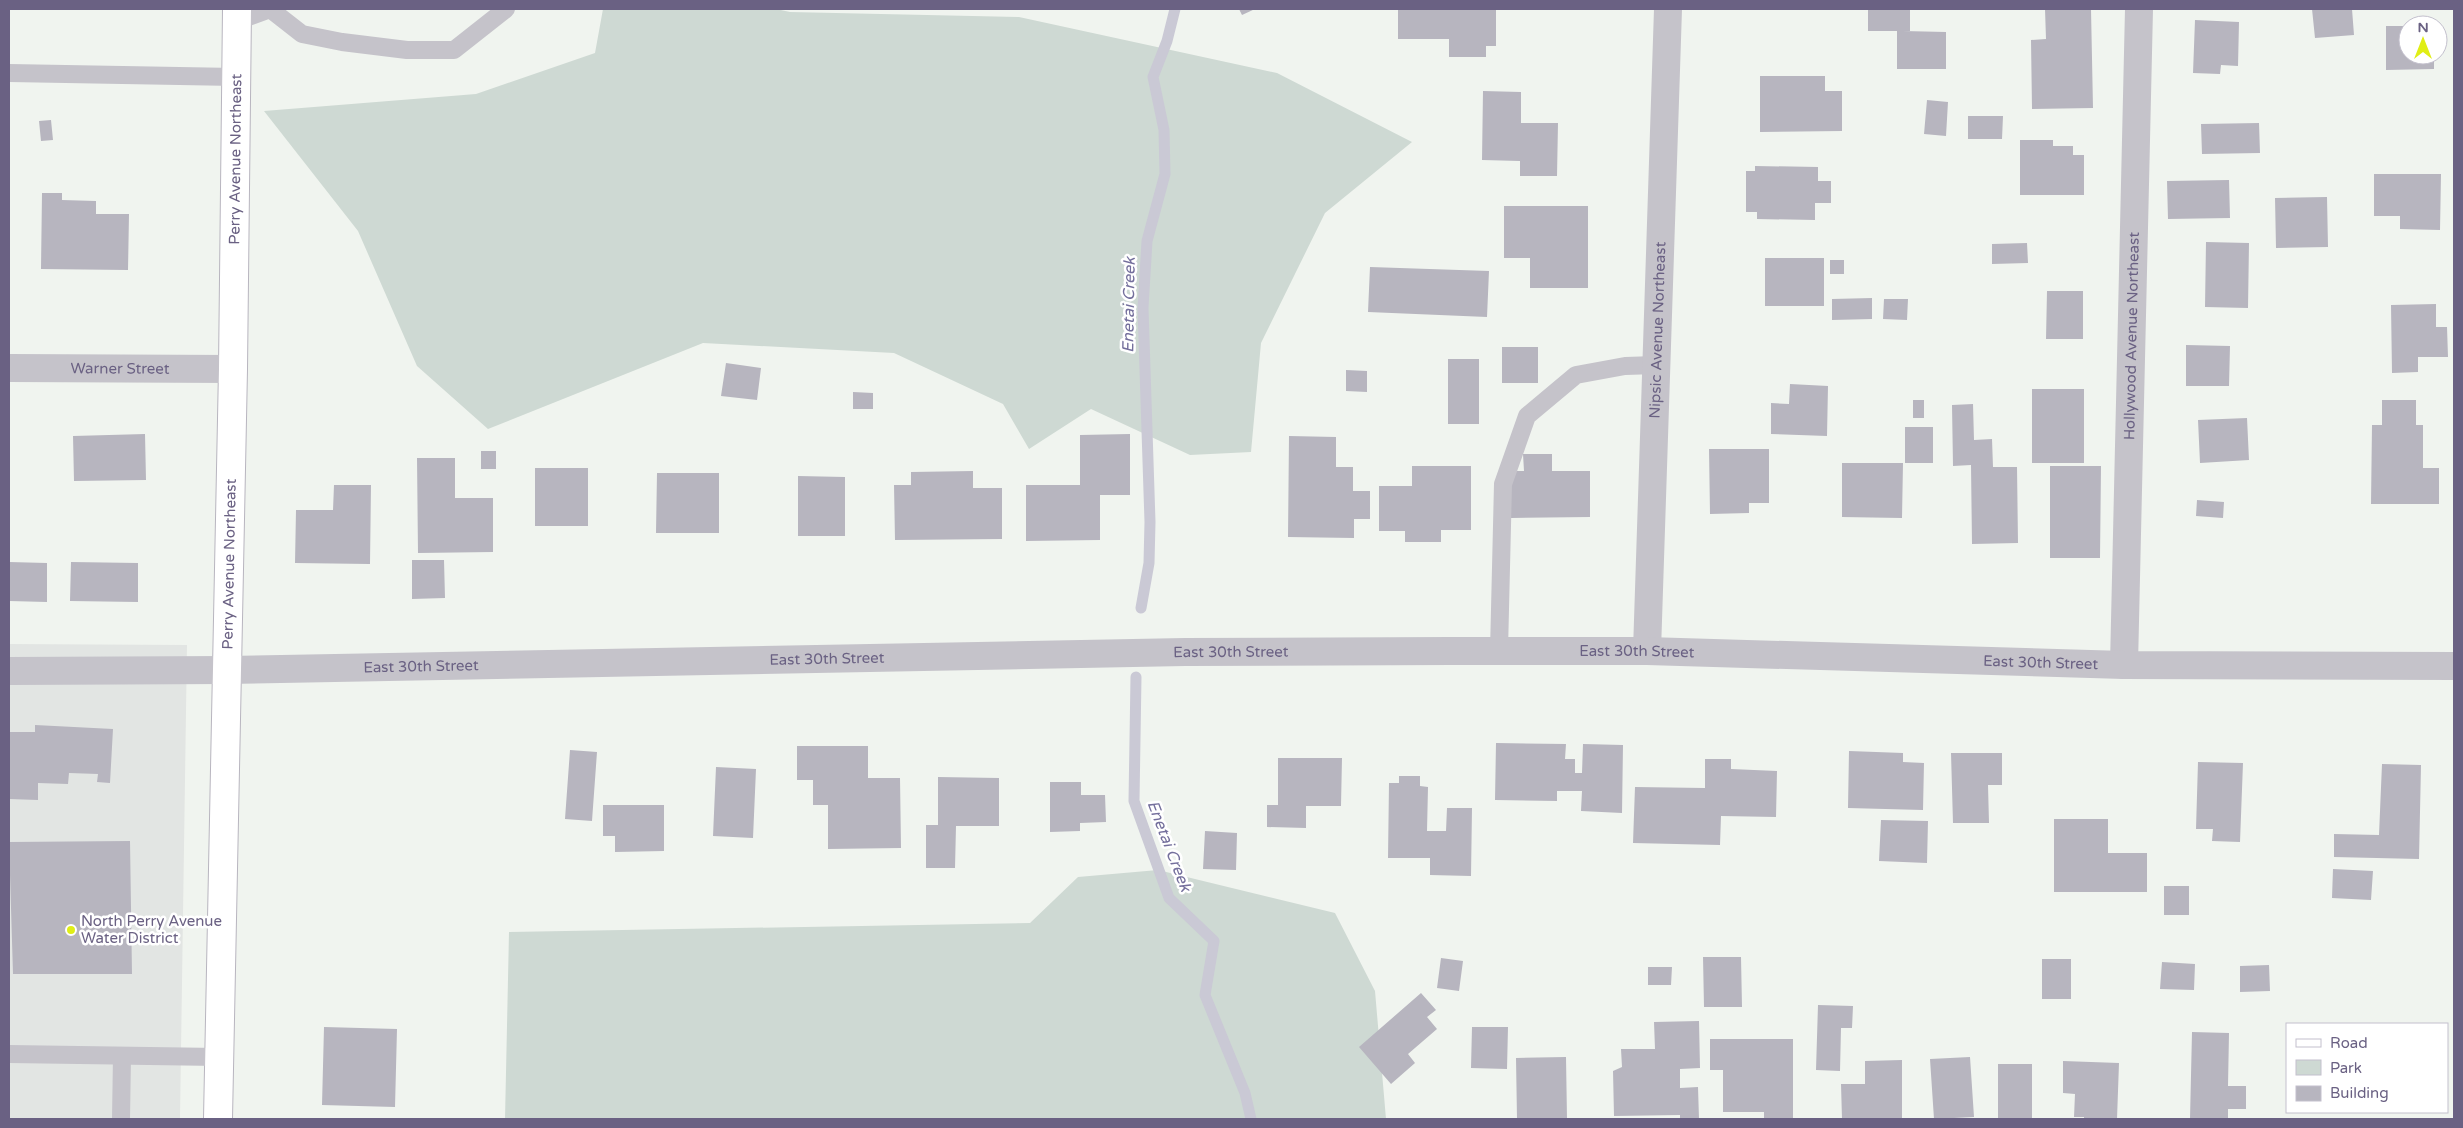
<svg xmlns="http://www.w3.org/2000/svg" width="2463" height="1128" viewBox="0 0 2463 1128" font-family="'Varela Round',sans-serif">
	<style>
		.built { fill: #e2e5e3 }
		.green { fill: #ced9d3 }
		.lines { fill: none; stroke-linecap: round; stroke-linejoin: round }
		.stream { stroke: #cac9d5; stroke-width: 11 }
		.building { fill: #b7b5bf }
		.secondary-casing { stroke: #b8b5bf; stroke-width: 30 }
		.lane { stroke: #c5c3ca; stroke-width: 18 }
		.street { stroke: #c5c3ca; stroke-width: 28 }
		.secondary { stroke: #fff; stroke-width: 28 }
		.poi-dot { fill: #e0ee16; stroke: #fff; stroke-width: 2 }
		.labels { text-anchor: middle; dominant-baseline: central; stroke-width: 5; stroke-linejoin: round; paint-order: stroke }
		.street-label { font-size: 15px; fill: #6a6183; stroke: #fff }
		.poi-label { font-size: 15px; fill: #6a6183; stroke: #fff; text-anchor: start }
		.water-label { font-size: 16px; font-style: italic; fill: #746f9c; stroke: #fff }
	</style>
	<rect width="100%" height="100%" fill="#f0f4ef"/>
	<path class="built" d="M9 644 187 645 180 1119H9Z"/>
	<path class="green" d="M603 9H776L790 12 1019 17 1277 73 1412 142 1325 213 1261 343 1251 452 1190 455 1091 409 1029 449 1003 404 894 353 703 343 488 429 417 366 358 231 264 111 476 94 595 53Z
		M1158 870 1335 913 1375 991 1386 1119H505L509 932 1030 923 1078 877Z"/>
	<g class="lines">
		<path class="stream" d="M1141 608 1149 563 1150 522 1143 308 1147 241 1165 174 1164 130 1153 77 1167 41 1175 9
			M1136 677 1134 801 1169 898 1214 941 1205 995 1245 1093 1251 1119"/>
	</g>
	<path class="building" d="M1239 9H1255L1242 15Z
		M1398 9H1496V46H1486V57H1449V39H1398Z
		M1868 9H1910V31H1903L1946 32V69H1897V31H1868Z
		M2045 9H2091L2093 108 2032 109 2031 40 2046 39Z
		M2312 9H2352L2354 35 2315 38Z
		M2195 20 2239 22 2238 66 2221 65 2220 74 2193 73Z
		M2442 25 2443 53H2438V26Z
		M2386 26H2408V55H2434V69L2386 70Z
		M1760 76H1825V91H1842V131L1760 132Z
		M1483 91 1521 92V123H1558L1557 176H1520V161L1482 160Z
		M1927 100 1948 102 1946 136 1924 134Z
		M1968 116H2003L2002 139H1968Z
		M51 120 53 140 41 141 39 121Z
		M2259 123 2260 153 2202 154 2201 124Z
		M2020 140H2053V146H2073V155H2084V195H2020Z
		M1755 166 1818 167V181H1831V203H1815V220L1757 219V212H1746V171H1755Z
		M2374 174H2441L2440 230 2400 229V216H2374Z
		M2229 180 2230 218 2168 219 2167 181Z
		M42 193H62V200L96 201V214H129L128 270 41 269Z
		M2327 197 2328 247 2276 248 2275 198Z
		M1504 206H1588V288H1530V258H1504Z
		M2206 242 2249 243 2248 308 2205 307Z
		M2027 243 2028 263 1992 264V244Z
		M1765 258H1824V306H1765Z
		M1830 260H1844V274H1830Z
		M1370 267 1489 271 1487 317 1368 312Z
		M2047 291H2083V339H2046Z
		M1872 298V319L1832 320V299Z
		M1884 299H1908L1907 320 1883 319Z
		M2436 304V327H2447L2448 357H2418V372L2392 373 2391 305Z
		M2186 345 2230 346 2229 386H2186Z
		M1502 347H1538V383H1502Z
		M1448 359H1479V424H1448Z
		M726 363 761 368 757 400 721 396Z
		M1346 370 1367 371V392L1346 391Z
		M1790 384 1828 386 1827 436 1771 434V403L1789 404Z
		M2032 389H2084V463H2032Z
		M853 392 873 393V409H853Z
		M1913 400H1924V418H1913Z
		M2382 400H2416V425H2423V468H2439V504H2371L2372 425H2382Z
		M1973 404 1974 440 1992 439 1993 467H2017L2018 543 1972 544 1971 465 1953 466 1952 405Z
		M2247 418 2249 460 2200 463 2198 420Z
		M1905 427H1933V463H1905Z
		M145 434 146 480 74 481 73 436Z
		M1130 434V495H1100V540L1026 541V485H1080V435Z
		M1289 436 1336 437V467H1353V491H1370V519H1354V538L1288 537Z
		M1709 449H1769V503H1749V513L1710 514Z
		M481 451H496V469H481Z
		M1523 454H1552V471H1590V517L1511 518V471H1524Z
		M417 458H455V498H493V552L418 553Z
		M1842 463H1903L1902 518 1842 517Z
		M1412 466H1471V530H1441V542H1405V531H1379V486H1412Z
		M2050 466H2101L2100 558H2050Z
		M535 468H588V526H535Z
		M973 471V488H1002V539L895 540 894 485H911V472Z
		M657 473H719V533H656Z
		M798 476 845 477V536H798Z
		M334 485H371L370 564 295 563 296 510H333Z
		M2197 500 2224 502 2223 518 2196 516Z
		M412 560H444L445 598 412 599Z
		M9 562 47 563V602L9 601Z
		M71 562 138 563V602L70 601Z
		M35 725 113 729 110 783 97 782 98 774 69 773 68 784 38 783V800L9 799V732H35Z
		M1496 743 1566 744 1565 759H1575V773H1582L1583 744 1623 745 1622 813 1581 811 1582 791H1557V801L1495 800Z
		M797 746H868V778H900L901 848 828 849V805H813V780H797Z
		M570 750 597 752 592 821 565 819Z
		M1849 751 1903 753V762L1924 763 1923 810 1848 808Z
		M1951 753H2002V785H1988L1989 823H1953Z
		M1278 758H1342L1341 806H1306V828L1267 827V805H1278Z
		M1705 759H1731V769L1777 771 1776 817 1721 816 1720 845 1633 843 1635 787 1705 788Z
		M2198 762 2243 763 2240 842 2212 841 2213 829H2196Z
		M2382 764 2421 765 2419 859 2334 857V834L2379 835Z
		M716 767 756 769 753 838 713 836Z
		M1399 776H1420V786L1428 787 1427 831H1446L1447 808H1472L1471 876 1430 875V858H1388L1389 783H1399Z
		M938 777 999 778V826H956L955 868H926V825H938Z
		M1050 782H1081V795H1105L1106 822 1080 823V831L1050 832Z
		M603 805H664V851L615 852V836H603Z
		M2054 819H2108V853H2147V892H2054Z
		M1881 820 1928 821 1927 863 1879 861Z
		M1205 831 1237 833 1236 870 1203 869Z
		M130 841 132 974H13L9 842Z
		M2333 869 2373 871 2371 900 2332 898Z
		M2164 886H2189V915H2164Z
		M1703 957H1741L1742 1007H1704Z
		M1441 958 1463 961 1459 991 1437 988Z
		M2042 959H2071V999H2042Z
		M2162 962 2195 964 2194 990 2160 989Z
		M2269 965 2270 991 2240 992V966Z
		M1648 967H1672L1671 985H1648Z
		M1421 993 1436 1010 1427 1017 1437 1029 1408 1054 1415 1063 1391 1084 1359 1047Z
		M1818 1005 1853 1006 1852 1028H1841L1840 1071 1816 1070Z
		M1699 1021 1700 1068 1680 1069V1088L1698 1087 1699 1119H1680V1115L1614 1116 1613 1071 1622 1067 1621 1049H1655L1654 1022Z
		M324 1027 397 1029 395 1107 322 1105Z
		M1472 1027H1508L1507 1069 1471 1068Z
		M2192 1032 2229 1033 2228 1086H2246V1109H2228V1119H2190Z
		M1710 1039H1793V1119H1764V1112H1723V1070H1710Z
		M1566 1057 1567 1119H1517L1516 1058Z
		M1970 1057 1974 1117 1934 1119 1930 1059Z
		M1902 1060V1119H1842L1841 1084H1865V1061Z
		M2063 1061 2119 1063 2117 1119H2084V1117H2074L2075 1094 2063 1093Z
		M1998 1064H2032V1119H1998Z"/>
	<g class="lines">
		<defs>
			<g id="secondary">
				<path id="s5" d="M218 1119 233 369 237 9"/>
			</g>
		</defs>
		<use href="#secondary" class="secondary-casing"/>
		<path class="lane" d="M270 9 302 34 342 42 407 50H454L506 9
			M237 21 270 9
			M9 73 236 77
			M1499 651 1503 484 1527 416 1576 375 1625 366 1656 365
			M9 1054 219 1057
			M121 1119 122 1056"/>
		<g class="street">
			<path id="s1" d="M9 368 233 369"/>
			<path id="s2" d="M1647 651 1668 9"/>
			<path id="s3" d="M2124 665 2139 9"/>
			<path id="s4" d="M9 671 227 670 1185 652 1450 651H1647L2124 665 2454 666"/>
		</g>
		<use href="#secondary" class="secondary"/>
	</g>
	<circle class="poi-dot" cx="71" cy="930" r="5"/>
	<g class="labels">
		<g class="street-label">
			<text stroke="none"><textPath href="#s5" startOffset="960">Perry Avenue Northeast</textPath></text>
			<text stroke="none"><textPath href="#s2" startOffset="321">Nipsic Avenue Northeast</textPath></text>
			<text stroke="none"><textPath href="#s3" startOffset="329">Hollywood Avenue Northeast</textPath></text>
			<text stroke="none"><textPath href="#s1" startOffset="111">Warner Street</textPath></text>
			<text stroke="none"><textPath href="#s5" startOffset="555">Perry Avenue Northeast</textPath></text>
			<text stroke="none"><textPath href="#s4" startOffset="1222">East 30th Street</textPath></text>
			<text stroke="none"><textPath href="#s4" startOffset="1628">East 30th Street</textPath></text>
			<text stroke="none"><textPath href="#s4" startOffset="818">East 30th Street</textPath></text>
			<text stroke="none"><textPath href="#s4" startOffset="2032">East 30th Street</textPath></text>
			<text stroke="none"><textPath href="#s4" startOffset="412">East 30th Street</textPath></text>
		</g>
		<g class="poi-label">
			<text x="81" y="921">North Perry Avenue<tspan x="81" dy="17">Water District</tspan></text>
		</g>
		<g class="water-label">
			<text transform="translate(1129 305) rotate(-89)">Enetai Creek</text>
			<text transform="translate(1169 846) rotate(69)">Enetai Creek</text>
		</g>
	</g>
	<rect width="2463" height="1128" fill="none" stroke="#6a6183" stroke-width="20"/>
	<rect x="2286" y="1023" width="162" height="90" fill="#ffffff" stroke="#c3c0cd"/>
	<rect x="2296" y="1039" width="25" height="8" fill="#ffffff" stroke="#c3c0cd"/>
	<text x="2330" y="1048" font-size="15" fill="#6a6183">Road</text>
	<rect x="2296" y="1060" width="25" height="15" fill="#ced9d3" stroke="#c3c0cd"/>
	<text x="2330" y="1073" font-size="15" fill="#6a6183">Park</text>
	<rect x="2296" y="1086" width="25" height="15" fill="#b7b5bf" stroke="#c3c0cd"/>
	<text x="2330" y="1098" font-size="15" fill="#6a6183">Building</text>
	<g transform="translate(2423 40)"><circle r="24" fill="#ffffff" stroke="#c3c0cd"/>
	<path d="M0-4L9 19L0 12L-9 19Z" fill="#e0ee16"/>
	<text y="-8" font-size="14" font-weight="bold" text-anchor="middle" fill="#6a6183">N</text>
	</g>
</svg>
